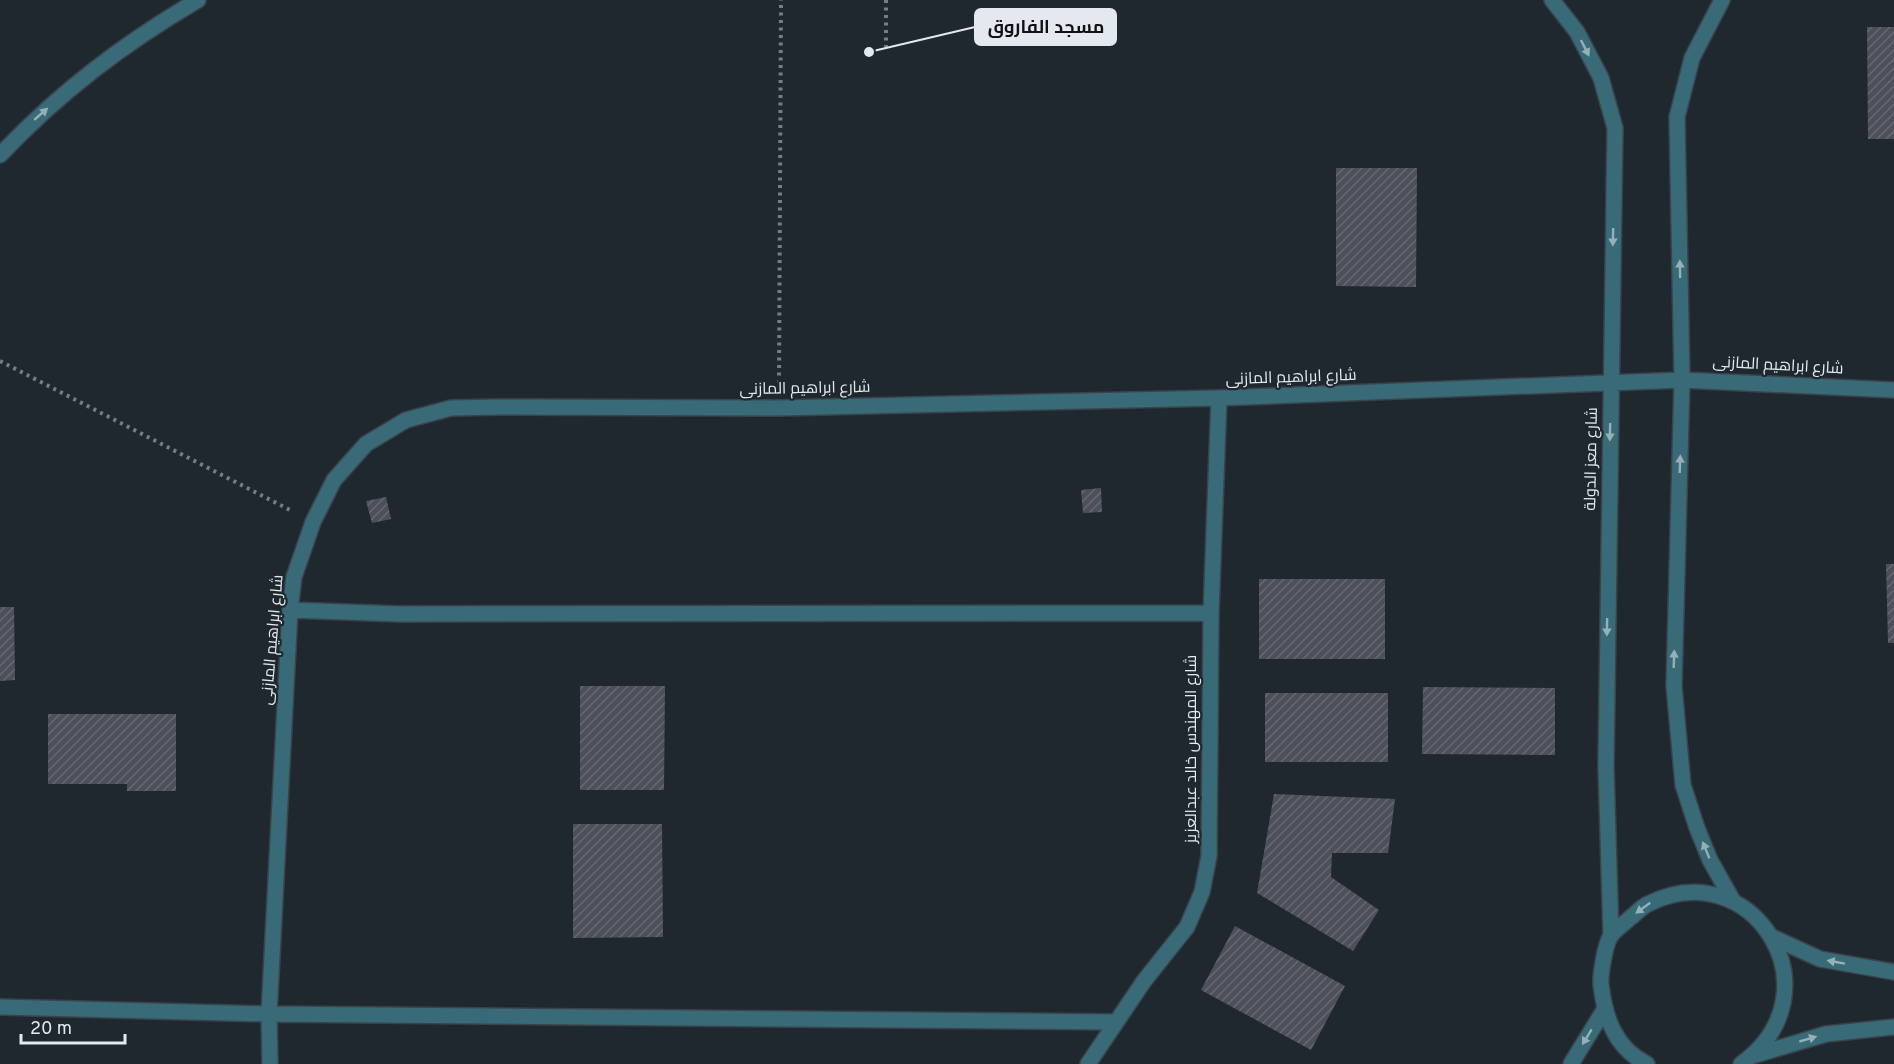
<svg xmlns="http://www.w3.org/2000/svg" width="1894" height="1064" viewBox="0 0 1894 1064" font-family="Overpass,Cairo,sans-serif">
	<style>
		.building { fill: url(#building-hatch) }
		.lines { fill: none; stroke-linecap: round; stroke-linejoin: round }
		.street-casing { stroke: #3a434a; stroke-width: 18 }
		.path { stroke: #767e84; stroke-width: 4; stroke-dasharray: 3 4.5; stroke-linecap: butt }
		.street { stroke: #396a77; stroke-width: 15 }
		.oneway { fill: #96b0b8 }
		.labels { text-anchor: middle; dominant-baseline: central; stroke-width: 4.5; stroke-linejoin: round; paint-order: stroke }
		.street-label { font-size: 16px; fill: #e3e9ee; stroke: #1f282f }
		.leader { fill: none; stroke: #e3e9ee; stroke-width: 2 }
		.callout-dot { fill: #e3e9ee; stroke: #1f282f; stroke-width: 2 }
		.callout { fill: #e3e9ee; stroke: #e3e9ee; stroke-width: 2 }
		.callout-label { font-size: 18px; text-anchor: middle; font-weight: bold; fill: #111 }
	</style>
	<defs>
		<pattern id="building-hatch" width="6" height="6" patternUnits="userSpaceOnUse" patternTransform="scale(1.5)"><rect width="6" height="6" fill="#4d505b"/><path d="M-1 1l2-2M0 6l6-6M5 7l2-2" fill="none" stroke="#666973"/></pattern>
	</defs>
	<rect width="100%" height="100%" fill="#1f282f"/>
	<path class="building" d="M1867 27H1894V139H1868Z
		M1336 168H1417L1416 287 1336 286Z
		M1101 488 1102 512 1083 513 1081 490Z
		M386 497 391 519 372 523 366 501Z
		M1886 564H1894V643H1888Z
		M1259 579H1385V659H1259Z
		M0 607H14L15 680 0 681Z
		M580 686H665L664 790H580Z
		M1423 687 1555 688V755L1422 754Z
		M1265 693H1388V762H1265Z
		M48 714H176V791H127V784H48Z
		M1274 794 1395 799 1388 853H1332L1331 877 1379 910 1353 951 1257 893Z
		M573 824H662L663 937 573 938Z
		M1235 926 1345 986 1311 1050 1201 990Z"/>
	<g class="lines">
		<defs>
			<path id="street" d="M1552 0 1577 32 1601 78 1615 128 1606 767 1611 936
				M1722 0 1692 58 1677 117 1682 380 1674 686 1683 785 1697 828 1710 860 1733 901
				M0 155C60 92 123 44 198 0
				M290 610 400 614 1211 613
				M1772 937 1820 959 1894 972
				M0 1007 269 1014 1115 1022
				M1752 1056 1826 1034 1894 1027
				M270 1064 269 1014 290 610 294 577 313 522 334 480 366 444 406 420 451 408 499 407 779 408 1219 398 1682 380 1894 390
				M1088 1064 1144 981 1187 927 1202 892 1209 856 1211 613 1219 398
				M1571 1064 1604 1010
				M1647 1064C1615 1048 1605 1018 1601 985 1600 975 1605 946 1610 937 1614 930 1624 924 1630 918 1636 914 1641 907 1648 904 1752 851 1841 992 1741 1064"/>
		</defs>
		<use href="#street" class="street-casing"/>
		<path class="path" d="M886 0V47
			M0 361 290 510
			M779 383 781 0"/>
		<use href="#street" class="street"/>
	</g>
	<defs><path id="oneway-solid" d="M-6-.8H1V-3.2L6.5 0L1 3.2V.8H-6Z" transform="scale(1.5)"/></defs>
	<g class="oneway">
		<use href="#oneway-solid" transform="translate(1585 48) rotate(63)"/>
		<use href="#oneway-solid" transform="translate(41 114) rotate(-41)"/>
		<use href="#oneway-solid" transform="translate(1613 237) rotate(91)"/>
		<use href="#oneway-solid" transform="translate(1680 269) rotate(-91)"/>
		<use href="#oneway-solid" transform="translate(1610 432) rotate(91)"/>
		<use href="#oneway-solid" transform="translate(1680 464) rotate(-88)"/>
		<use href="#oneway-solid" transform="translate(1607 627) rotate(91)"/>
		<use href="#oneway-solid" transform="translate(1674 659) rotate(-88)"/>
		<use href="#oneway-solid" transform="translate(1706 850) rotate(-112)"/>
		<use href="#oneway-solid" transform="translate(1643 908) rotate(144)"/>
		<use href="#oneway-solid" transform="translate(1836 962) rotate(-170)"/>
		<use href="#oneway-solid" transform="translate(1587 1037) rotate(121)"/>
		<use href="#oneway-solid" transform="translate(1808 1039) rotate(-16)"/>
	</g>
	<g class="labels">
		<g class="street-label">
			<text transform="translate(1778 366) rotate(3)">شارع ابراهيم المازنى</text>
			<text transform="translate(1291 378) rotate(-2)">شارع ابراهيم المازنى</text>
			<text transform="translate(805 389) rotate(-1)">شارع ابراهيم المازنى</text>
			<text transform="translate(1592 459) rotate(-89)">شارع معز الدولة</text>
			<text transform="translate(273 640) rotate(-85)">شارع ابراهيم المازنى</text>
			<text transform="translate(1192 749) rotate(-90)">شارع المهندس خالد عبدالعزيز</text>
		</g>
	</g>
	<path class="leader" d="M869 52L975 27"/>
	<circle class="callout-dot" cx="869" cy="52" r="6"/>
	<rect class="callout" x="975" y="9" width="141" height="36" rx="6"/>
	<g class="callout-label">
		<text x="1046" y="33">مسجد الفاروق</text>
	</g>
	<path d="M21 1034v9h104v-9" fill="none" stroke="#e3e9ee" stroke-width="3"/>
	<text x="30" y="1034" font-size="18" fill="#e3e9ee" stroke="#1f282f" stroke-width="4.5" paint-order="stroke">20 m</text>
</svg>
